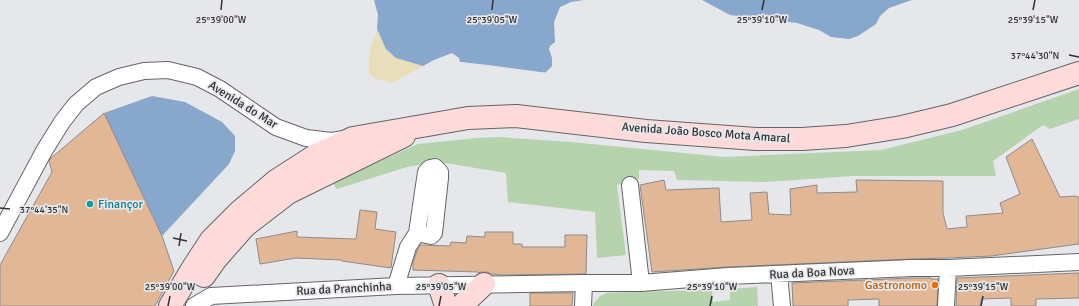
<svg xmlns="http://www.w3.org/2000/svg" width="1079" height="306" viewBox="0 0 1079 306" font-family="Signika,sans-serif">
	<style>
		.green { fill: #b6d3ae }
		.sand { fill: #e8deb9 }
		.water { fill: #87a7cd }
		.pier { fill: #e6e7ea }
		.building { fill: #e1b796; stroke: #8d8b89 }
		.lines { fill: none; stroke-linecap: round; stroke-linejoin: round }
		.street-casing { stroke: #636566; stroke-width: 18 }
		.secondary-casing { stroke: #636566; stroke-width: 24 }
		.street { stroke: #fff; stroke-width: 16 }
		.secondary { stroke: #fedbda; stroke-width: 22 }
		.ticks { fill: none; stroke: #313132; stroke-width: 1.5 }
		.culture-dot { fill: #0f9aa8; stroke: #e6e7ea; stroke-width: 1.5 }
		.food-dot { fill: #e8710a; stroke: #e6e7ea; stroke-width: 1.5 }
		.labels { text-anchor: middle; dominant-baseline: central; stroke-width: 3.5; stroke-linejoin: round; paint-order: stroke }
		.street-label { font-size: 12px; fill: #313132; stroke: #e6e7ea }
		.culture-label { font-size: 12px; fill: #0d838f; stroke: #e6e7ea; text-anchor: start }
		.food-label { font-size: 12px; fill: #c56008; stroke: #e6e7ea; text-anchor: end }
		.ticks-label { font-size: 10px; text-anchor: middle; fill: #313132; stroke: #e6e7ea; stroke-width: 3.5; stroke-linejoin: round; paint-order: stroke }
	</style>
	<rect width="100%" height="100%" fill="#e6e7ea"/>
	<path class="green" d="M1079 89V119L1050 129 1043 125 993 161 996 176H853L766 182 677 180 674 171 639 170V179L617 185 626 255 597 258 595 212 508 202 506 173 439 162 407 167 337 189 332 183 418 144 476 138 499 137 571 142 724 157 881 150 962 130Z
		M757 287 758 306H593L594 303 600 296 607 293 628 292 712 290 713 302 730 300V289Z"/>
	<path class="sand" d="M377 29 386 49 396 58 423 66 392 83 377 79 370 75C365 59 373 44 377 29Z"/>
	<path class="water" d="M374 0H584L571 2 560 7 554 22 555 42 550 46 549 49 552 58V66L545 73 460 62 459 58 452 53 434 60 423 66 396 58 386 49 377 29 378 15Z
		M702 0H912L889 8 880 16 876 24 858 36 849 39 831 37 819 30 797 23 730 15Z
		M152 96 185 102 222 122 235 136V151L229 164 162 236 104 113Z"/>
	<path class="pier" d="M460 62 488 65 548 73 545 75 460 64Z"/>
	<path class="building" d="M104 113 162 236 174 271 155 306H0V265L52 172 49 161 50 159Z
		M1032 139 1060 197 1074 196 1079 197V244L991 256 948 258 912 259 728 267 652 272 640 185 664 180 666 190 719 188 721 222 752 220 750 193 767 192 769 214 791 215 790 189 817 185V193L857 192 856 180 943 181V213L947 229 967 227 966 216 1003 213 1000 203 1020 194 1006 157Z
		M360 210 377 212 375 229 396 232 391 268 342 261V260L296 258 260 264 256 239 297 231V237L356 239Z
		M485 232H513V244H522V247H565V235H587L586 274 501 275 491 274 487 272H481L478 273V272L413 270V263L417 251 420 245 450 246 451 242 466 243 467 236 485 237Z
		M1079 273V298L1036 299V306H1011V298L981 299V306H956L957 278Z
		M912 278H931V279H938L937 306H879V299L848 300V306H793L792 283Z
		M530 293H573L572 306H530Z"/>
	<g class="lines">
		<defs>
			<path id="street" d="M630 185 641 283
				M0 233 44 151 62 122 76 104 96 87 119 77 144 71 168 70 197 77 220 89 276 127 306 138 332 141 344 139
				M779 274 782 306
				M396 286 408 247 417 233 426 172 430 168 435 167 440 172V178L434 233 431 236 417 233
				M194 306 211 296 396 286 584 283H641L728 276 912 268H948L1079 262
				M583 306 584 283
				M946 306 948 268"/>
			<path id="secondary" d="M204 276 216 259 245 226 288 193 404 136
				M439 285 446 306
				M170 306 194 266 211 240 239 212 277 180 316 155 353 138 468 118 516 116 646 131 756 139H802L846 136 902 127 952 115 1079 73
				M461 306 484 284"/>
		</defs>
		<use href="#street" class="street-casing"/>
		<use href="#secondary" class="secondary-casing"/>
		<use href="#street" class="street"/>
		<use href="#secondary" class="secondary"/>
	</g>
	<path class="ticks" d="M221 10 222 0M492 10 493 0M762 10 764 0M1033 10 1035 0M1069 55 1079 57M0 208 10 209M173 238 187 241M179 246 181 233M168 306 170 296M439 306 441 296M710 306 712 296M981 306 983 296"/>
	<circle class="culture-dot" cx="90" cy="204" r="4"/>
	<circle class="food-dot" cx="935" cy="285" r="4"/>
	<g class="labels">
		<g class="street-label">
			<text transform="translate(243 105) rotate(32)">Avenida do Mar</text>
			<text transform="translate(706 133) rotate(4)">Avenida João Bosco Mota Amaral</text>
			<text transform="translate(812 273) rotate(-3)">Rua da Boa Nova</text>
			<text transform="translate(344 289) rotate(-3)">Rua da Pranchinha</text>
		</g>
		<g class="culture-label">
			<text x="98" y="204">Finançor</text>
		</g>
		<g class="food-label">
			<text x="927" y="285">Gastronomo</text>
		</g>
	</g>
	<g class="ticks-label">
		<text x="221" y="23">25°39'00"W</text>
		<text x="492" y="23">25°39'05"W</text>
		<text x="762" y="23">25°39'10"W</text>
		<text x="1033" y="23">25°39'15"W</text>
		<text x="1035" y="59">37°44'30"N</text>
		<text x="44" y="213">37°44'35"N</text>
		<text x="170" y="290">25°39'00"W</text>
		<text x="441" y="290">25°39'05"W</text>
		<text x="712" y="290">25°39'10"W</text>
		<text x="983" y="290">25°39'15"W</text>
	</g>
</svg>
